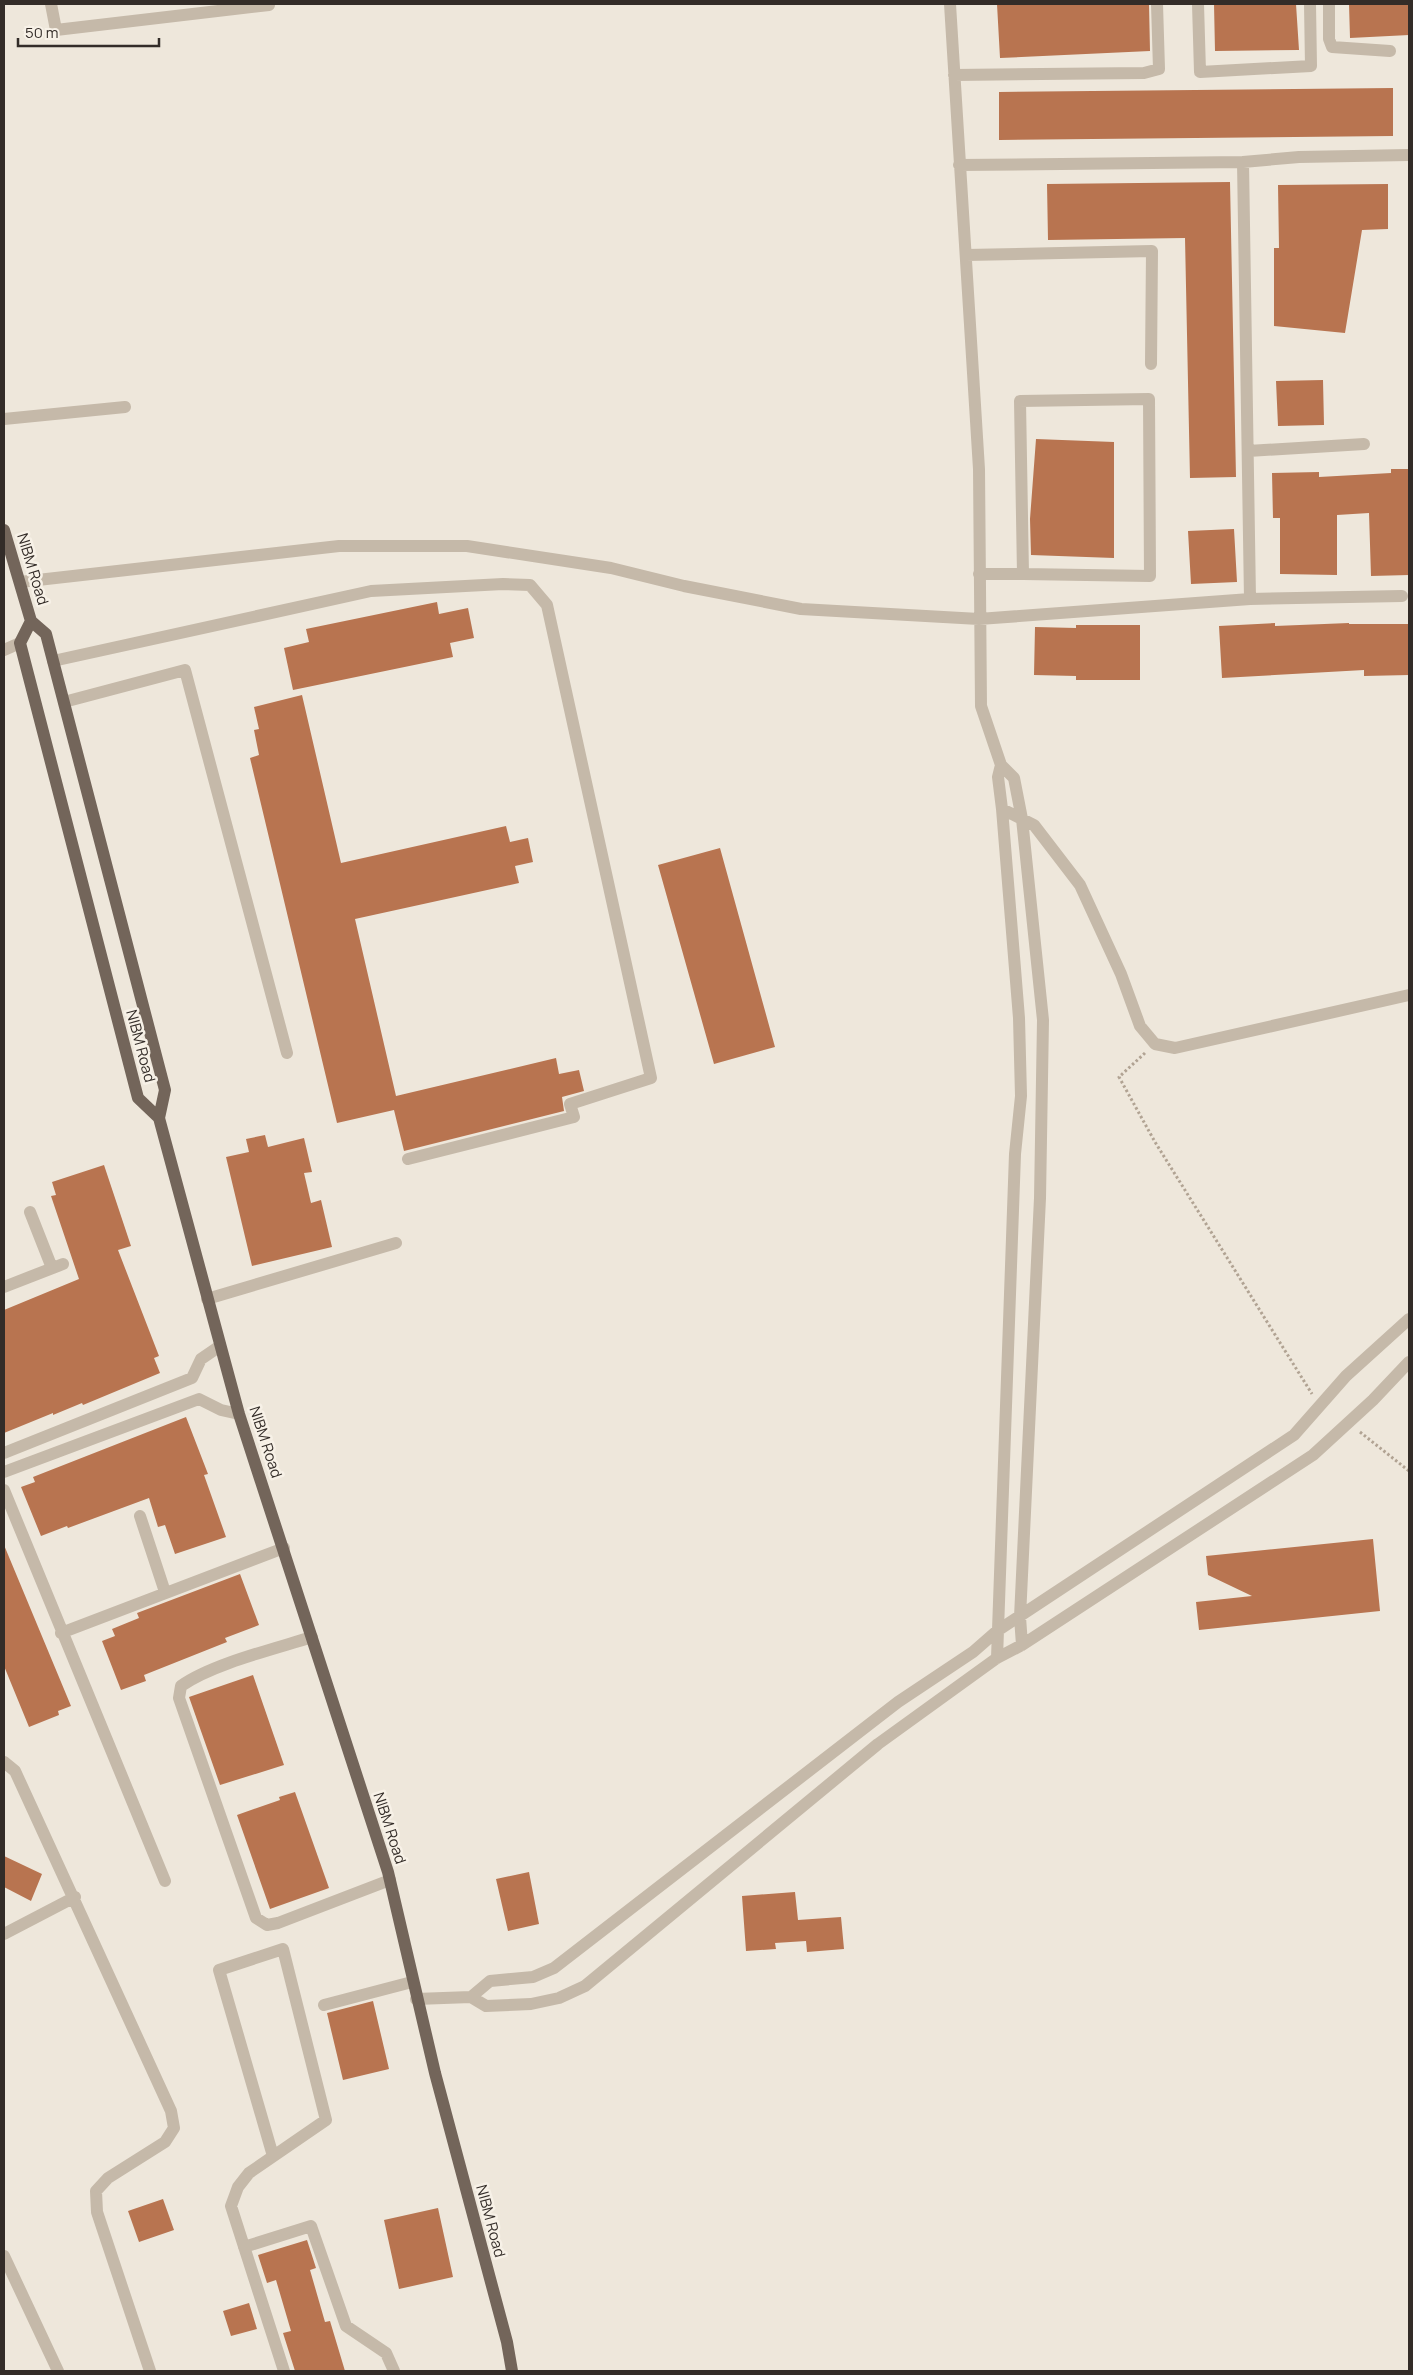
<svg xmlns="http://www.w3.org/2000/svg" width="1413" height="2375" viewBox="0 0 1413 2375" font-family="Manrope,sans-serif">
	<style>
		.building { fill: #b87450 }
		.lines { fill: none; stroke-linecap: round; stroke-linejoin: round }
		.path { stroke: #b1a393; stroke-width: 3; stroke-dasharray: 2.5 2.5; stroke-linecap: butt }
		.minor { stroke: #c5b9a9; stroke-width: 12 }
		.major { stroke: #73655a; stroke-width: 12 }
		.labels { text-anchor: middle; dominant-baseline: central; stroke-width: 5; stroke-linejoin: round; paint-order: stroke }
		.street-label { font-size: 15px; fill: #332c28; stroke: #f7f1e7 }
	</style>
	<rect width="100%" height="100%" fill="#eee7db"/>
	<path class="building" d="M997 4H1149L1150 51 1000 58Z
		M1214 4H1296L1299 50 1215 51Z
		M1349 4H1409V35L1350 38Z
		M1393 88V136L999 140V92Z
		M1230 182 1236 477 1190 478 1185 238 1048 240 1047 184Z
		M1388 184V229L1362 230 1345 333 1274 326V248H1279L1278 185Z
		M1323 380 1324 425 1278 426 1276 381Z
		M1036 439 1114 442V558L1031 555 1030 519Z
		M1391 469H1409V575L1371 576 1369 513 1337 515V575L1280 574V518H1273L1272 473 1319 472V477L1391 473Z
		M1234 529 1237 582 1191 584 1188 531Z
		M437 602 439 614 468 608 474 638 450 643 453 657 293 690 284 648 309 642 306 629Z
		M1275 623V626L1349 623V624H1409V675L1364 676V670L1222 678 1219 626Z
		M1076 625H1140V680H1076V676L1034 675 1035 627 1076 628Z
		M302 695 341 863 506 826 510 842 528 838 533 862 515 866 519 883 355 919 396 1096 556 1058 559 1074 579 1070 584 1091 562 1097 564 1111 404 1151 394 1110 337 1123 250 758 259 755 254 730 259 729 254 707Z
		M720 848 775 1047 714 1064 658 865Z
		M265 1135 268 1147 304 1138 312 1172 304 1173 311 1203 321 1200 332 1247 252 1266 226 1157 249 1152 246 1139Z
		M104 1165 131 1246 118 1250 159 1356 154 1358 160 1373 83 1405 82 1403 53 1415V1413L4 1433V1310L79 1279 51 1196 56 1195 52 1182Z
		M186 1417 208 1474 204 1475 226 1537 175 1554 165 1525 158 1527 149 1498 68 1528 67 1526 41 1536 21 1487 35 1482 33 1477Z
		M1373 1539 1380 1611 1199 1630 1196 1602 1252 1596 1208 1575 1206 1556Z
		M4 1545 71 1706 58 1711 59 1715 29 1727 4 1666Z
		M240 1574 259 1625 225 1638 227 1642 144 1675 146 1681 121 1690 102 1641 115 1636 112 1629 139 1618 137 1613Z
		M253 1675 284 1765 220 1785 189 1697Z
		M295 1792 329 1888 270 1909 237 1815 280 1800 279 1797Z
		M4 1856 42 1874 31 1901 4 1887Z
		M529 1872 539 1924 508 1931 496 1879Z
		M795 1892 798 1920 841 1917 844 1949 807 1952 806 1941 775 1943 776 1949 746 1951 742 1896Z
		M373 2001 389 2069 343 2080 327 2013Z
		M163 2199 174 2230 139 2242 128 2211Z
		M438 2208 453 2277 399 2289 384 2220Z
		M307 2240 316 2268 310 2270 325 2322 330 2321 345 2371H295L283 2333 291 2331 276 2280 267 2283 258 2255Z
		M249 2303 257 2329 231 2336 223 2311Z"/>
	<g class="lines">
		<path class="path" d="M1145 1053 1119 1077 1155 1142 1312 1394
			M1360 1432 1409 1471"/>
		<path class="minor" d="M51 4 56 30 269 5
			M950 4 979 469 981 706 1001 765 1014 778 1022 819 1043 1020 1040 1198 1020 1617 1022 1645
			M1198 4 1200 72 1311 66 1310 4
			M1329 4V39L1332 47 1390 51
			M954 75 1144 73 1159 69 1157 4
			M1243 162 1299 157 1409 155
			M966 255 1152 251 1151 364
			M4 419 125 407
			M1248 451 1364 444
			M979 574H1023L1020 401 1149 399 1150 576 1023 574
			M20 582 339 546H467L611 568 684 586 801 609 979 619 1250 599 1243 162 959 165
			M1250 599 1402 596
			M4 650 20 643
			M53 661 371 591 503 584 530 585 547 605 651 1078 570 1104 574 1117 408 1159
			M64 702 185 670 287 1053
			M1002 809 1034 825 1080 885 1121 974 1140 1026 1155 1044 1175 1048 1409 995
			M30 1212 52 1268
			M4 1287 63 1264
			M207 1299 396 1243
			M4 1453 192 1378 201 1359 220 1346
			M4 1472 199 1399 221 1410 239 1414
			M4 1490 165 1881
			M140 1516 165 1592
			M61 1633 284 1548
			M312 1637C274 1649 212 1664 181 1686L179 1698 256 1918 267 1925 278 1923 390 1880
			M997 1658 1015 1154 1021 1096 1019 1018 1002 809 998 777 1001 765
			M4 1762 15 1771 171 2111 174 2128 165 2142 108 2178 96 2191 97 2212 150 2371
			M4 1934 75 1897
			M471 1997 490 1981 533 1977 554 1968 898 1702 973 1652 997 1631 1294 1435 1346 1376 1409 1319
			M416 1999 471 1997 486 2006 531 2004 559 1998 585 1986 878 1744 997 1658 1022 1645 1313 1455 1373 1400 1409 1362
			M324 2005 412 1982
			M273 2156 219 1970 283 1949 326 2120 249 2173 238 2187 231 2206 284 2371
			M244 2247 311 2226 346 2326 386 2353 394 2371
			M4 2256 58 2371"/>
		<path class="major" d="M4 530 31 621 20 643 138 1098 159 1118 239 1414 388 1872 435 2073 507 2342 512 2371
			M31 621 46 634 165 1090 159 1118"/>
	</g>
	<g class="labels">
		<g class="street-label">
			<text transform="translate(33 569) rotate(73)">NIBM Road</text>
			<text transform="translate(141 1046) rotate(75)">NIBM Road</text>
			<text transform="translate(266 1442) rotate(72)">NIBM Road</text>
			<text transform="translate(390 1828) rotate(72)">NIBM Road</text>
			<text transform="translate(491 2221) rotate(75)">NIBM Road</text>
		</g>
	</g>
	<rect width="1413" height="2375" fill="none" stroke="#332c28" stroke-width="10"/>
	<path d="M18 38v8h141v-8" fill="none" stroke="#332c28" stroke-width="2.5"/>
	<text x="25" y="38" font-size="15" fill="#332c28" stroke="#f7f1e7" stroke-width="4" paint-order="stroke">50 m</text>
</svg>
